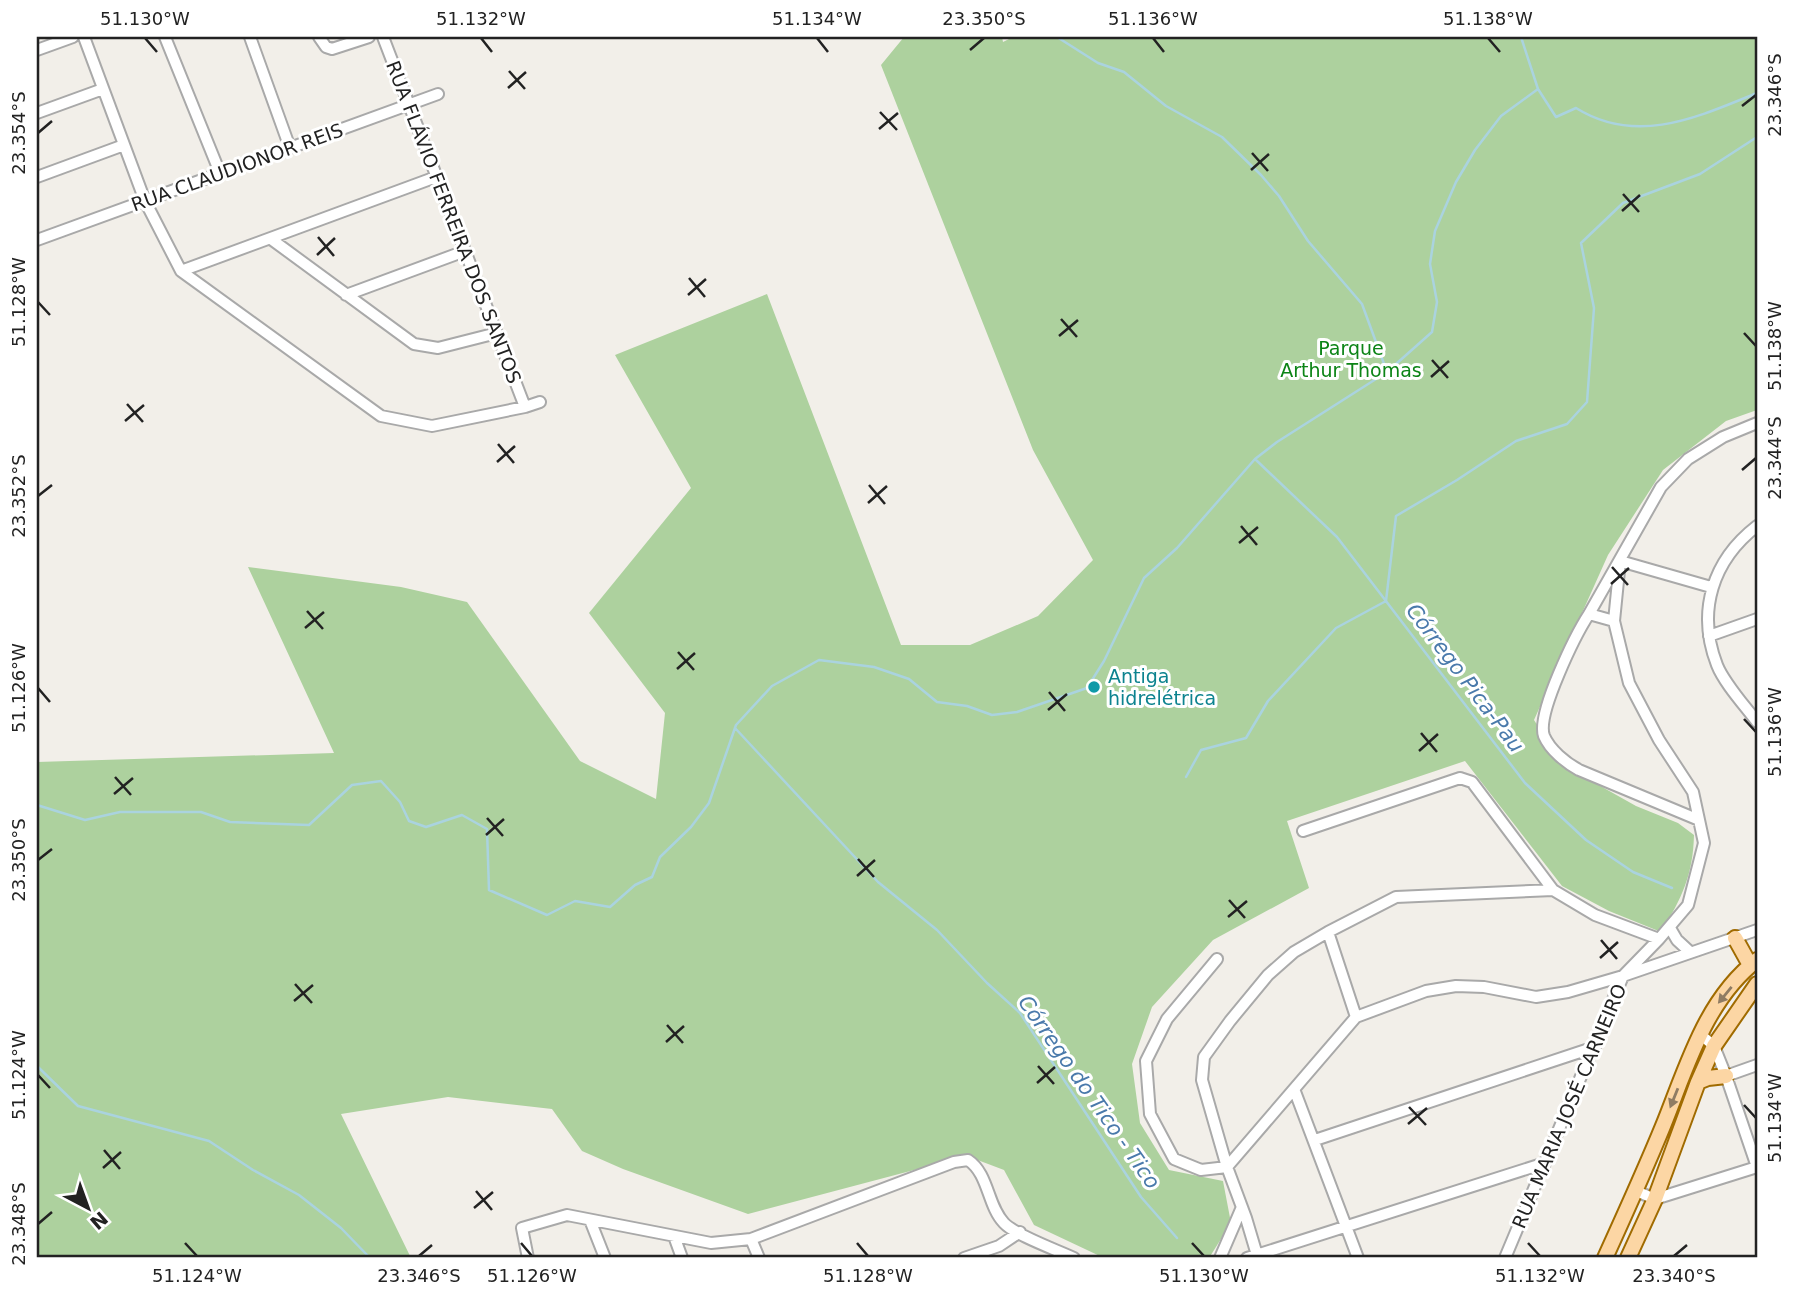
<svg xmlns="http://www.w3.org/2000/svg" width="1794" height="1295" viewBox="0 0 1794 1295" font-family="'DejaVu Sans',sans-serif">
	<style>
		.forest { fill: #add19e }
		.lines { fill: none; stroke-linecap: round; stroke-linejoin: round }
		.stream { stroke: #aad3df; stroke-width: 2.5 }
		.minor-casing { stroke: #a9a9a9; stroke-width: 14 }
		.major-casing { stroke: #a06b00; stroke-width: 18 }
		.minor { stroke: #fff; stroke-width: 10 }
		.major { stroke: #fcd6a4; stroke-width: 14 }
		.oneway { fill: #8f7c63 }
		.ticks { fill: none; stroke: #222; stroke-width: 2.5 }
		.culture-dot { fill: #0f9aa8; stroke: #fff; stroke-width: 2.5 }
		.labels { text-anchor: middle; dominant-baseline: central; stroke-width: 6; stroke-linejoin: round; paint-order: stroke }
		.street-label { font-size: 19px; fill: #222; stroke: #fff }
		.park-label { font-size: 19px; fill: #0c8416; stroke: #fff }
		.culture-label { font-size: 19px; fill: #0d838f; stroke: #fff; text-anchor: start }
		.water-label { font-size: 21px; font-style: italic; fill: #4a7aab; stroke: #fff }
		.neatline { fill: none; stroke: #222; stroke-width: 2.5 }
		.ticks-label { font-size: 18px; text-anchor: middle; fill: #222 }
	</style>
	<rect width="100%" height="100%" fill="#f2efe9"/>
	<path class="forest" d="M904 37H1002L1003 42 1013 37H1757V410L1726 421 1663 470 1608 555 1534 720 1563 765 1636 806 1678 823 1694 835C1693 875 1682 898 1661 932L1609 911 1562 886 1465 761 1287 821 1309 888 1213 940 1152 1007 1132 1064 1140 1123 1169 1170 1223 1181 1231 1223 1209 1258H1104L1034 1225 1004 1170 967 1156 748 1214 623 1169 582 1151 552 1109 448 1097 341 1114 411 1258H37V762L334 753 248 567 401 587 467 602 580 761 656 799 665 713 589 613 691 488 615 355 767 294 901 645H970L1038 616 1093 560 1033 450 881 65Z"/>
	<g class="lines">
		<path class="stream" d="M1057 37 1098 63 1124 72 1166 106 1222 137 1261 175 1279 196 1308 241 1362 304 1387 372
			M1521 37 1538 89
			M1255 459 1337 537 1525 783 1586 840 1633 872 1672 888
			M735 728 878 882 937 930 987 983 1020 1013 1141 1197 1177 1238
			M1186 777 1201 750 1246 738 1268 701 1336 628 1386 601 1396 516 1457 480 1516 441 1567 424 1587 402 1594 308 1581 243 1623 203 1700 174 1757 137
			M37 805 85 820 120 812H201L230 822 309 825 352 785 381 781 400 802 409 821 426 827 462 815 487 829 489 890 547 915 575 901 610 907 635 885 652 877 660 857 691 827 709 803 736 725 772 686 819 660 874 667 909 679 937 702 967 706 992 715 1017 712 1087 688 1104 661 1144 578 1177 548 1255 459 1277 442 1387 372 1432 332 1437 302 1430 264 1435 231 1456 182 1475 150 1501 116 1538 89 1556 117 1576 108C1637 146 1698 117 1757 93
			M37 1066 78 1106 209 1141 253 1170 299 1195 341 1228 370 1258"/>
		<defs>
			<path id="minor" d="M84 37 145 201 181 271 381 416 432 426 525 407 540 402
				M165 37 220 173
				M250 37 290 148
				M319 37 326 47 332 49 369 37
				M383 37 525 407
				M37 50 73 37
				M37 113 103 89
				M37 177 124 145
				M271 239 414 344 438 348 497 333
				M37 240 438 94
				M181 271 436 177
				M346 295 465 251
				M1757 526C1713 560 1696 611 1717 665 1724 683 1745 706 1757 722
				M1620 561 1711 587
				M1589 614 1661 487 1688 459 1723 437 1757 423
				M1614 621 1589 614C1576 634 1536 714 1544 736 1550 750 1566 763 1579 770L1699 820
				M1709 636 1757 619
				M1303 831 1460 778 1472 782 1553 890 1595 915 1659 939
				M1670 928 1677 940 1690 952
				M1328 932 1356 1017
				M1217 959 1167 1019 1146 1061 1150 1114 1174 1159 1201 1170 1227 1167
				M1700 1034 1714 1046 1726 1076 1757 1065
				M1726 1076 1757 1167
				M1294 1089 1358 1258
				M1315 1140 1595 1047
				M1227 1167 1356 1017 1426 991 1456 986 1484 987 1536 997 1568 992 1623 976 1757 930
				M1636 1191 1655 1199 1757 1167
				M590 1220 605 1258
				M674 1236 682 1258
				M751 1239 759 1258
				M1257 1255 1246 1218 1227 1167 1202 1080 1204 1057 1230 1021 1268 975 1294 952 1328 932 1396 897 1553 890
				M528 1258 522 1228 567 1215 711 1243 751 1239 954 1162 968 1160C989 1174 987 1205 1004 1223 1015 1235 1057 1250 1074 1258
				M964 1258 999 1246 1020 1232
				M1220 1258 1242 1207
				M1247 1258 1545 1163
				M1505 1258 1623 976 1659 939 1688 905 1704 843 1693 792 1659 740 1629 683 1614 621 1620 561"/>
			<path id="major" d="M1735 938 1750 965
				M1698 1082 1708 1078 1726 1076
				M1605 1258C1625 1214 1645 1170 1663 1126 1687 1067 1705 1000 1757 960
				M1628 1258 1655 1199 1698 1082 1714 1046 1757 984"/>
		</defs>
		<use href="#minor" class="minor-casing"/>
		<use href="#major" class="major-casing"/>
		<use href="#minor" class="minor"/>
		<use href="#major" class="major"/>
	</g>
	<defs><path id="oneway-solid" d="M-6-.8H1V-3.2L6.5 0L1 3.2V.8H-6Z" transform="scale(1.75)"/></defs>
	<g class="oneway">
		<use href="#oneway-solid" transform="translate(1725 995) rotate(129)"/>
		<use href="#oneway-solid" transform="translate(1674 1098) rotate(112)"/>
	</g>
	<path class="ticks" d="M145 38 157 52M481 38 492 52M817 38 828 52M1153 38 1164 52M1488 38 1500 52M970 50 984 38M509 71 525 89M508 88 526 72M1742 106 1756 95M880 112 897 130M879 129 898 113M38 133 52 121M1252 153 1268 171M1251 170 1269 154M1623 194 1639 212M1622 211 1640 195M318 237 334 256M317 255 335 238M689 278 705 297M688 295 706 279M38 302 50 315M1061 319 1077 337M1744 333 1756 346M1059 336 1078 320M1432 360 1448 378M1431 377 1449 361M127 404 143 422M125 421 144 405M498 444 514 463M497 462 515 446M1742 470 1756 458M869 485 885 504M38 496 52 485M868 503 887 486M1241 526 1257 545M1239 543 1258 527M1612 567 1628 585M1611 584 1629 568M307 611 323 629M305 628 324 612M678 652 694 670M677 669 695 653M38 688 50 702M1049 692 1065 711M1048 710 1067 694M1744 719 1756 732M1421 733 1437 752M1419 751 1438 734M115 777 131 795M114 794 133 778M487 818 503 836M486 835 504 819M858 859 874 877M38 860 52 849M857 876 875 860M1229 900 1245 918M1228 917 1247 901M1601 940 1617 959M1600 958 1618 942M295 984 312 1003M294 1001 313 985M667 1025 683 1043M666 1042 684 1026M1038 1066 1054 1084M38 1075 50 1088M1037 1083 1055 1067M1744 1105 1756 1118M1409 1107 1426 1125M1408 1124 1427 1108M104 1150 120 1169M103 1168 121 1152M476 1191 492 1210M474 1208 493 1192M38 1224 52 1212M185 1243 197 1256M521 1243 532 1256M857 1243 868 1256M1192 1243 1204 1256M1528 1243 1540 1256M419 1256 432 1245M1674 1256 1687 1245"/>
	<circle class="culture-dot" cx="1094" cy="687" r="7"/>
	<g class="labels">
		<g class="street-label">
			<text transform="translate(237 167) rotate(-20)">RUA CLAUDIONOR REIS</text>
			<text transform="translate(454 222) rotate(69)">RUA FLÁVIO FERREIRA DOS SANTOS</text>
			<text transform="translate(1569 1106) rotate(-67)">RUA MARIA JOSÉ CARNEIRO</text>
		</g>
		<g class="park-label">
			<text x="1351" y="348">Parque<tspan x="1351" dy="22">Arthur Thomas</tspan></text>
		</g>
		<g class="culture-label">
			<text x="1108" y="676">Antiga<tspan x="1108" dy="22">hidrelétrica</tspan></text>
		</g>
		<g class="water-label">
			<text transform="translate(1465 678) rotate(53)">Córrego Pica-Pau</text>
			<text transform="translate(1089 1092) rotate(55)">Córrego do Tico - Tico</text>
		</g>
	</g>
	<rect width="1794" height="1295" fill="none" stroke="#ffffff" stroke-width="77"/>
	<g transform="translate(88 1208) rotate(139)" stroke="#ffffff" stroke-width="5" paint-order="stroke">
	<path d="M0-5L12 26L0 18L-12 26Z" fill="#222222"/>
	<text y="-10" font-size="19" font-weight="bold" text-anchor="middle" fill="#222222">N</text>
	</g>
	<rect x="38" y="38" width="1718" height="1218" class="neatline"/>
	<g class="ticks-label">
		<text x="145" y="25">51.130°W</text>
		<text x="481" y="25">51.132°W</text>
		<text x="817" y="25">51.134°W</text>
		<text x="984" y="25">23.350°S</text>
		<text x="1153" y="25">51.136°W</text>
		<text x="1488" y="25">51.138°W</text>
		<text transform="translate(1775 95) rotate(-90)" y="6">23.346°S</text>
		<text transform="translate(19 133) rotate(-90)" y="6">23.354°S</text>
		<text transform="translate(19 302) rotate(-90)" y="6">51.128°W</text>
		<text transform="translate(1775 346) rotate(-90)" y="6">51.138°W</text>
		<text transform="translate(1775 458) rotate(-90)" y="6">23.344°S</text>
		<text transform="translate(19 496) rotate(-90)" y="6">23.352°S</text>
		<text transform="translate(19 688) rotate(-90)" y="6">51.126°W</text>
		<text transform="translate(1775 732) rotate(-90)" y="6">51.136°W</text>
		<text transform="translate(19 860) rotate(-90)" y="6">23.350°S</text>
		<text transform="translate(19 1075) rotate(-90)" y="6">51.124°W</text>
		<text transform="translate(1775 1118) rotate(-90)" y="6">51.134°W</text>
		<text transform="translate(19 1224) rotate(-90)" y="6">23.348°S</text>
		<text x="197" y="1282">51.124°W</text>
		<text x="419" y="1282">23.346°S</text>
		<text x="532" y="1282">51.126°W</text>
		<text x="868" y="1282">51.128°W</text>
		<text x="1204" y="1282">51.130°W</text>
		<text x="1540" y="1282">51.132°W</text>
		<text x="1674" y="1282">23.340°S</text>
	</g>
</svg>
